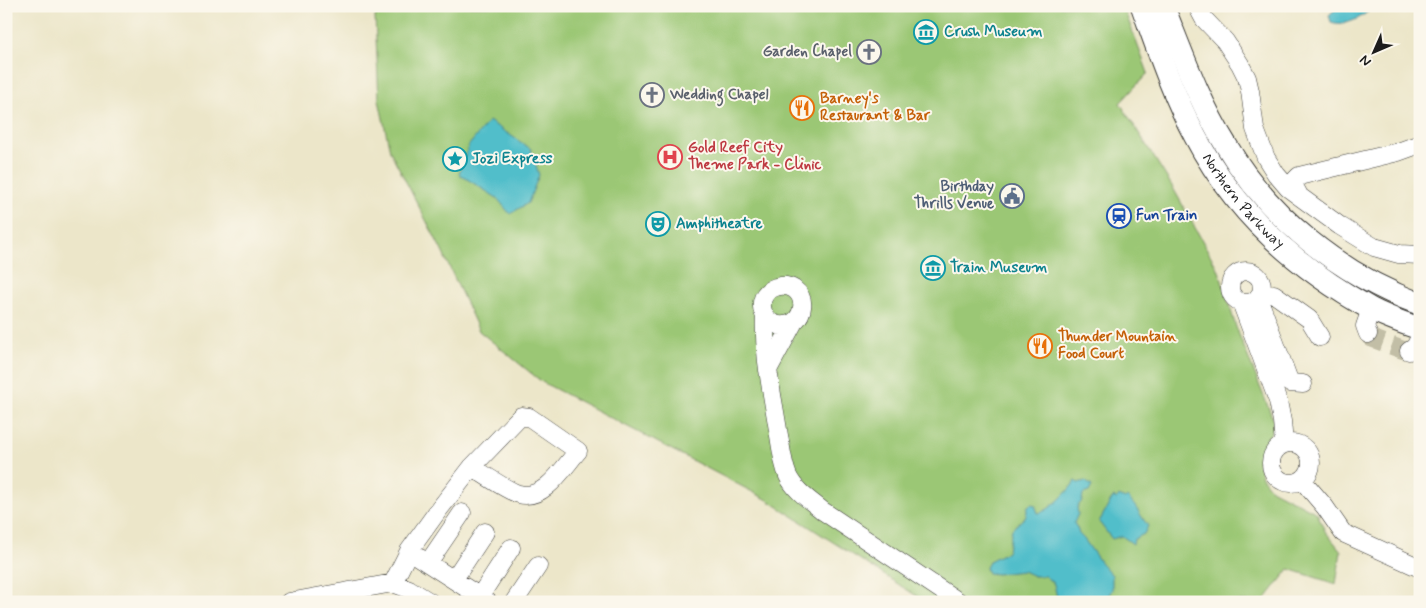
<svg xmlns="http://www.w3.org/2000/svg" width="1426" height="608" viewBox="0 0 1426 608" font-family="Mynerve,sans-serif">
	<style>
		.green { fill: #9bc775; stroke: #5c7248 }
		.water { fill: #51beca; stroke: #366d73 }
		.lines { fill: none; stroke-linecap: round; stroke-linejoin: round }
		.minor-tunnel { stroke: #c2bea6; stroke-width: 18; stroke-dasharray: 18 9; stroke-linecap: butt }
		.minor-casing { stroke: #3b3a36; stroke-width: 19 }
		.major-casing { stroke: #3b3a36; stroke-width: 24 }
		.minor { stroke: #fff; stroke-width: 18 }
		.major { stroke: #fff; stroke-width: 22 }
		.labels { text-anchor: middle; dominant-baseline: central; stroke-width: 4; stroke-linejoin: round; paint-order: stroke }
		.culture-label { font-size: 15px; font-weight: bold; fill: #0d838f; stroke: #fbf7ec; text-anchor: start }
		.worship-label { font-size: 15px; font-weight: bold; fill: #5b616d; stroke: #fbf7ec; text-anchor: end }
		.food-label { font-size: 15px; font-weight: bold; fill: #c56008; stroke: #fbf7ec; text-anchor: start }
		.health-label { font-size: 15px; font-weight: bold; fill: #be3a42; stroke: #fbf7ec; text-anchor: start }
		.service-label { font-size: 15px; font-weight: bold; fill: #4e5e75; stroke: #fbf7ec; text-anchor: end }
		.street-label { font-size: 15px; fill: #1c1c1c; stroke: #fbf7ec }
		.transit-label { font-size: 15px; font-weight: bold; fill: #164399; stroke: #fbf7ec; text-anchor: start }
	</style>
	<rect width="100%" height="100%" fill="#fbf7ec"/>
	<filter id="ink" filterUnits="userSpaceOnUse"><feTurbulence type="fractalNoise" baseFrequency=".02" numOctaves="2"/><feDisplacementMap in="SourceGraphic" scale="10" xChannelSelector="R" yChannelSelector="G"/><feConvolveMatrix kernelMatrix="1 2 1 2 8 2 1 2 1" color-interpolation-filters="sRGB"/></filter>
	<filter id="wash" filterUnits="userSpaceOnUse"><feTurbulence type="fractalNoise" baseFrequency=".0096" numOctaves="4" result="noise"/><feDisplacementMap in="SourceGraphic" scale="20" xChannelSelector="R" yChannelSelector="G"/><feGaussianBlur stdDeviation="1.12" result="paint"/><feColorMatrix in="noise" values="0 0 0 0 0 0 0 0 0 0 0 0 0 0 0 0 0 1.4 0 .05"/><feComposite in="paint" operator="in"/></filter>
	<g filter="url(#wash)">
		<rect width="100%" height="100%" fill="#ece6c9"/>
		<path class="green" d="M380 6H1123L1148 73 1120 103 1172 186 1219 271 1236 327 1273 419V429L1258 460 1262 477 1271 489 1317 513 1325 531 1341 551 1336 584 1289 569 1263 602H926L766 499 542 382 479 331 441 249 390 151 379 100 375 17Z"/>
		<path class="water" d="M1339 6H1373C1364 18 1345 27 1331 22L1329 15Z
			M489 121 531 149 539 175 528 203 510 214 497 198 459 174 469 145Z
			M1075 481 1078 483 1085 481 1092 486 1089 492 1083 494 1082 501 1077 507 1078 514 1074 523 1077 528 1079 534 1084 539 1101 563 1112 575V590L1104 602H1058L1054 584 1045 576H1034L1023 571 997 574 988 573 986 568 989 561 1003 554 1008 550 1012 529 1026 516 1028 506 1031 504 1035 505 1038 513C1049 512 1070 490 1075 481Z
			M1119 496 1125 499 1127 497C1137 507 1140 515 1148 526L1144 534 1134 539 1133 544 1122 536 1112 539 1099 522 1113 497 1117 499Z"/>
	</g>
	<g filter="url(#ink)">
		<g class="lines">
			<path class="minor-tunnel" d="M1368 334 1371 338 1403 350 1409 351"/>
			<defs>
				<path id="minor" d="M1197 6 1204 19 1225 41 1240 64 1247 78 1250 91 1255 129 1266 158 1276 174 1288 188 1340 226 1374 247 1399 254 1420 255
					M1300 197 1294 186 1296 179 1299 176 1398 152 1420 144
					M1230 287a16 16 0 1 1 32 0a16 16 0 1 1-32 0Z
					M1274 294 1309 319 1320 337
					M1258 297 1290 383 1303 384
					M1241 302 1278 401 1282 421 1284 444
					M765 315C763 354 772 392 778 430 781 445 782 462 788 476 795 491 811 501 823 511L959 602
					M1368 334 1365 326 1371 309
					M1409 351 1415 347 1420 337
					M768 370 794 322C804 313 806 298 794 289 789 286 782 285 776 287 749 295 764 337 794 322
					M1271 463a20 20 0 1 1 40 0a20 20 0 1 1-40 0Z
					M1302 480 1325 507 1343 533 1420 568
					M409 551 488 602
					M428 563 462 513
					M454 579 485 532
					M393 583 409 551 437 512 472 467 521 416 529 417 578 451C563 468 544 501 519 494 509 492 482 473 472 467
					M480 596 511 548
					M289 602 393 583 409 589 430 602
					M514 602 538 566"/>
				<g id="major">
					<path id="s1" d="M1142 6C1158 50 1173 95 1195 136 1234 211 1297 268 1371 309 1386 317 1404 323 1420 329"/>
					<path d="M1163 6C1182 53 1199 102 1226 145 1269 218 1341 275 1420 304"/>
				</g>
			</defs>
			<use href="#minor" class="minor-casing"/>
			<use href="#major" class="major-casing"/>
			<use href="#minor" class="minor"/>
			<use href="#major" class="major"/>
		</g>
	</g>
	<defs>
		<symbol id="museum-ring" viewBox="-11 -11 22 22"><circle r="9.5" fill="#fbf7ec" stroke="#0f9aa8" stroke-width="1.5"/><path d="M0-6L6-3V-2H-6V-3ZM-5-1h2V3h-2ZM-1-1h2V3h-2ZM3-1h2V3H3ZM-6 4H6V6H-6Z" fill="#0f9aa8"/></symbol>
		<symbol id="church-ring" viewBox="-11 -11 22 22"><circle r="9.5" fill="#fbf7ec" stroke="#6b7280" stroke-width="1.5"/><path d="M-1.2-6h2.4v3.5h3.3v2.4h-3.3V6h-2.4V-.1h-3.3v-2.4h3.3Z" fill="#6b7280"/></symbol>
		<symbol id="restaurant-ring" viewBox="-11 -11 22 22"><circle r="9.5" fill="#fbf7ec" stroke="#e8710a" stroke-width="1.5"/><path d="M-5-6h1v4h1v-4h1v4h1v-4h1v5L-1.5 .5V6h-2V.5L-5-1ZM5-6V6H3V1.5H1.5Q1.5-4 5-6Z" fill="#e8710a"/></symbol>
		<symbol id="hospital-ring" viewBox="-11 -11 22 22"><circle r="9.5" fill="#fbf7ec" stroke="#e0444e" stroke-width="1.5"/><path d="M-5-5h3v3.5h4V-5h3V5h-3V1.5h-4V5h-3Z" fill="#e0444e"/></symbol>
		<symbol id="sight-ring" viewBox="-11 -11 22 22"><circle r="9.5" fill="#fbf7ec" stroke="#0f9aa8" stroke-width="1.5"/><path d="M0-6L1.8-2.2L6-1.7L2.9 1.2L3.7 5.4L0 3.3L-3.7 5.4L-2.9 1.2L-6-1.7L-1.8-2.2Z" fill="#0f9aa8"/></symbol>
		<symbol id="civic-ring" viewBox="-11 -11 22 22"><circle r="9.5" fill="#fbf7ec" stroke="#5c6f8a" stroke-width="1.5"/><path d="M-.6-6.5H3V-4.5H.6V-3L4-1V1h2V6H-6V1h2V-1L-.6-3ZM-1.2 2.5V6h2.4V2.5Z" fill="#5c6f8a"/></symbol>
		<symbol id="station-ring" viewBox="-11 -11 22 22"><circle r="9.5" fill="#fbf7ec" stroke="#1a4fb4" stroke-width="1.5"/><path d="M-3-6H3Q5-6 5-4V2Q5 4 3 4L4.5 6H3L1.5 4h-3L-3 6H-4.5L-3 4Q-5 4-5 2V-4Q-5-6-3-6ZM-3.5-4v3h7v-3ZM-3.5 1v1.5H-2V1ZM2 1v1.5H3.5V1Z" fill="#1a4fb4"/></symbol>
		<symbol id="theatre-ring" viewBox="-11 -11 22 22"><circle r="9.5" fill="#fbf7ec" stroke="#0f9aa8" stroke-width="1.5"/><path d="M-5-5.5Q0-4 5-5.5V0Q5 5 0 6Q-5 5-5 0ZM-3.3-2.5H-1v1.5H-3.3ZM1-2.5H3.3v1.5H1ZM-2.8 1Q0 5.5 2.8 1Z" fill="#0f9aa8"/></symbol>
	</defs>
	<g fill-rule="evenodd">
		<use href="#museum-ring" x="912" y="18" width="28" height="28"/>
		<use href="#church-ring" x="855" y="38" width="28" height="28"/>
		<use href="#church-ring" x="638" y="81" width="28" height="28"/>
		<use href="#restaurant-ring" x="788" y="94" width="28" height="28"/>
		<use href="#hospital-ring" x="656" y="143" width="28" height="28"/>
		<use href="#sight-ring" x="441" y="145" width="28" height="28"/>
		<use href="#civic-ring" x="998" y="182" width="28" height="28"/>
		<use href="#station-ring" x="1105" y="202" width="28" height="28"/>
		<use href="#theatre-ring" x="644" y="210" width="28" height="28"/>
		<use href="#museum-ring" x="919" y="254" width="28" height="28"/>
		<use href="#restaurant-ring" x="1026" y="332" width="28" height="28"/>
	</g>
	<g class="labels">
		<g class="culture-label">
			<text x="944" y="32">Crush Museum</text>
			<text x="472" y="159">Jozi Express</text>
			<text x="676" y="224">Amphitheatre</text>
			<text x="950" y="268">Train Museum</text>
		</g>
		<g class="worship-label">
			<text x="852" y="52">Garden Chapel</text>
			<text x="670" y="95" text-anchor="start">Wedding Chapel</text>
		</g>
		<g class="food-label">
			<text x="820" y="99">Barney's<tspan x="820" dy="17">Restaurant &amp; Bar</tspan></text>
			<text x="1058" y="337">Thunder Mountain<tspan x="1058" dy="17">Food Court</tspan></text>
		</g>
		<g class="health-label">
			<text x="688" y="148">Gold Reef City<tspan x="688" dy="17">Theme Park - Clinic</tspan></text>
		</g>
		<g class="service-label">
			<text x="994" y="187">Birthday<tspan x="994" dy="17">Thrills Venue</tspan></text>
		</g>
		<g class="street-label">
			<text stroke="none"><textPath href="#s1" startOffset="222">Northern Parkway</textPath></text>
		</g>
		<g class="transit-label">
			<text x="1136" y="216">Fun Train</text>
		</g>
	</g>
	<rect width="1426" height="608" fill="none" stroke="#fbf7ec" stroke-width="25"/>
	<g transform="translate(1374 52) rotate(225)" stroke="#fbf7ec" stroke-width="4" paint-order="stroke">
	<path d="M0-4L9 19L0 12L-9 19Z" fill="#1c1c1c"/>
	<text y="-8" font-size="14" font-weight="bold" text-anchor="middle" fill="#1c1c1c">N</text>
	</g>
</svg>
